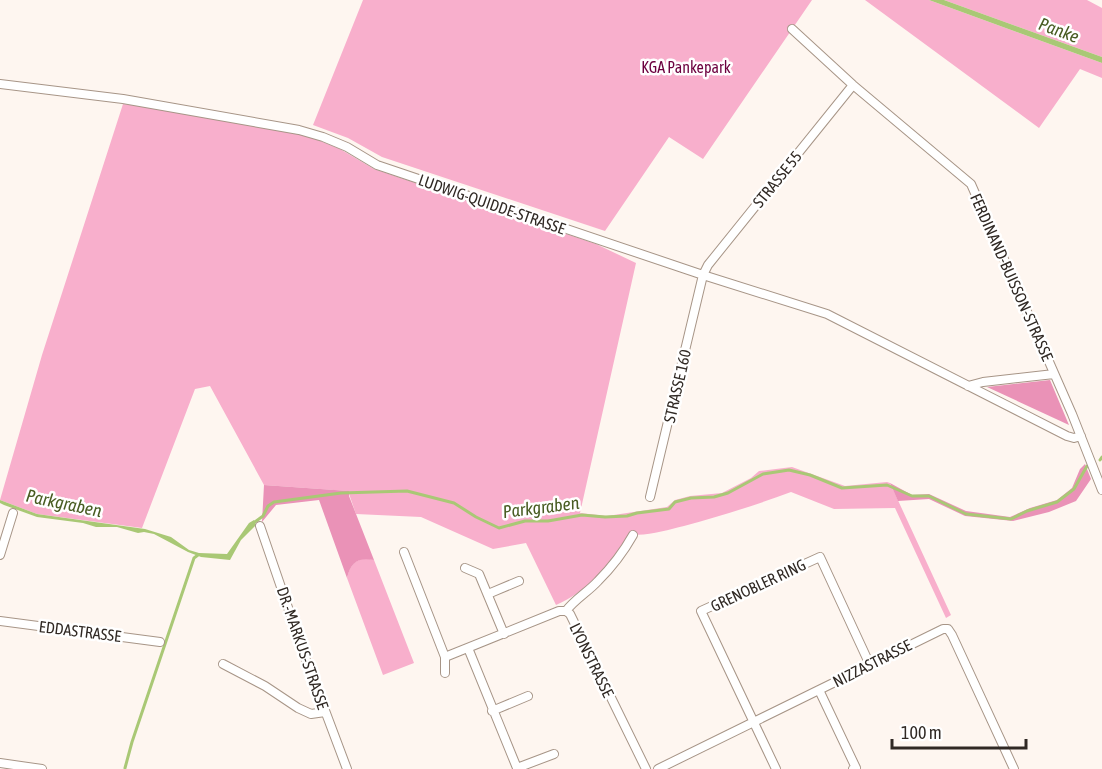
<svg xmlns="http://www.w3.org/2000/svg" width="1102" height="769" viewBox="0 0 1102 769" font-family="'Asap Condensed',sans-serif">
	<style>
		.green { fill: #f8afcc }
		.forest { fill: #ea92b7 }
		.water { fill: #a9c875 }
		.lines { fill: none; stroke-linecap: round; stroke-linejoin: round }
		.stream { stroke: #a9c875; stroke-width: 3 }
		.street-casing { stroke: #a79587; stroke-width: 10 }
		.street { stroke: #fff; stroke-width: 8 }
		.labels { text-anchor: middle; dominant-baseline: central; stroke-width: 5; stroke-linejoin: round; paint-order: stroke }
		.park-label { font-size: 16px; fill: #6c003f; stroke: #fff }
		.street-label { font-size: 16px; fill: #302924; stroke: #fff }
		.water-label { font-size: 18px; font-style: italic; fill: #485c22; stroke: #fff }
	</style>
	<rect width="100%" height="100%" fill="#fef6f0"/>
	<path class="green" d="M363 0H812L703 159 669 137 605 231 382 157 348 138 313 125Z
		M865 0H929L1102 63V78L1080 69 1039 128Z
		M944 0H1087L1102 8V57Z
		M123 104 163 109 298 132 340 149 374 169 596 244 636 263 580 513 607 516 667 507 675 500 690 496 722 493 751 478 759 471 792 467 845 486 887 482 890 483 951 615 946 618 895 508 834 509 791 492C756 505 721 516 684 526 667 530 646 537 629 534 611 562 588 592 556 605L526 543 493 549 421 517 356 514 348 491 264 485 210 386 195 389 142 528 37 514 0 500 42 355Z
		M365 558 374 560 414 663 383 675 347 578C350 566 353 561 365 558Z"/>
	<path class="forest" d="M1050 380 1069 425 987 387Z
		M1085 464 1091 479 1076 501 1049 512 1013 521 965 516 929 499 898 501 890 483 912 495 929 494 966 511 1010 517 1030 508 1057 500 1072 488 1080 469Z
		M264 485 349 491V496L374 560C358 557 351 562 347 578L319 500 276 505 262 522Z"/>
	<path class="water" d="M929 0H944L1102 57V63Z
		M0 500 37 514 145 529 171 537 189 550 199 553 227 554 249 523 254 520 256 525 241 540 230 560 201 557 188 552 154 534 144 532 138 533 117 527H96L83 523 37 517 4 505 0 503Z"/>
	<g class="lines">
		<path class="stream" d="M1100 460 1102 457
			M252 524 263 516 268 506 274 502 341 493 407 491 454 503 476 517 499 528 525 521H548L582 515 605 517 627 516 637 513 669 509 675 502 691 498 714 497 728 493 763 474 789 470 810 475 842 488 887 485 912 496H929L966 514 1011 519 1027 511 1057 502 1074 489 1087 466
			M125 768 132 742 194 558 198 555"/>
		<defs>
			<path id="street" d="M792 29 853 85 971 184 1072 414 1102 490
				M0 84 123 99 299 130 323 137 347 147 377 165 703 275 827 314 1067 436 1074 438 1081 436
				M968 386 983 382 1054 374
				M650 497 703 275 708 265 853 85
				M260 526 306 660 347 769
				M404 552 445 657V673
				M0 555 13 513
				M465 568 479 574 504 634
				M488 594 519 581
				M566 611 570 614 646 769
				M566 611C575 599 588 592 598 581 611 568 624 551 633 535
				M0 621 160 642
				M468 648 517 768 554 754
				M445 657 559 611H566
				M223 664 265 686 298 708 311 714 325 712
				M819 690 856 768 853 769
				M492 711 528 696
				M0 763 42 769
				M658 769 943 629H948L952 635 1014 769
				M776 769 701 611 820 557 870 665"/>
		</defs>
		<use href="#street" class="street-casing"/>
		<use href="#street" class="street"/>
	</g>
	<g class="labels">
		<g class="park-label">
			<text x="686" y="67">KGA Pankepark</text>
		</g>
		<g class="street-label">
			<text transform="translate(777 179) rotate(-51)">STRASSE 55</text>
			<text transform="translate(492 204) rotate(19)">LUDWIG-QUIDDE-STRASSE</text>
			<text transform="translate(1012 277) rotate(66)">FERDINAND-BUISSON-STRASSE</text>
			<text transform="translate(677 386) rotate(-77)">STRASSE 160</text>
			<text transform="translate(758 585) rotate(-25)">GRENOBLER RING</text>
			<text transform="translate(80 631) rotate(7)">EDDASTRASSE</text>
			<text transform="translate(303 648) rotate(71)">DR.-MARKUS-STRASSE</text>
			<text transform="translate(592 660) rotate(64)">LYONSTRASSE</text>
			<text transform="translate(872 663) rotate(-27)">NIZZASTRASSE</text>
		</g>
		<g class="water-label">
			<text transform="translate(1059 30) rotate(20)">Panke</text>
			<text transform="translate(64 503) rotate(12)">Parkgraben</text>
			<text transform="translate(541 507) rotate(-7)">Parkgraben</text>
		</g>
	</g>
	<path d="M892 739v9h134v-9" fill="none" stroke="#302924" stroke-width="3"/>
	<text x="901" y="739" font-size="18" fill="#302924" stroke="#ffffff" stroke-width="4.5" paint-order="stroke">100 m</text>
</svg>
